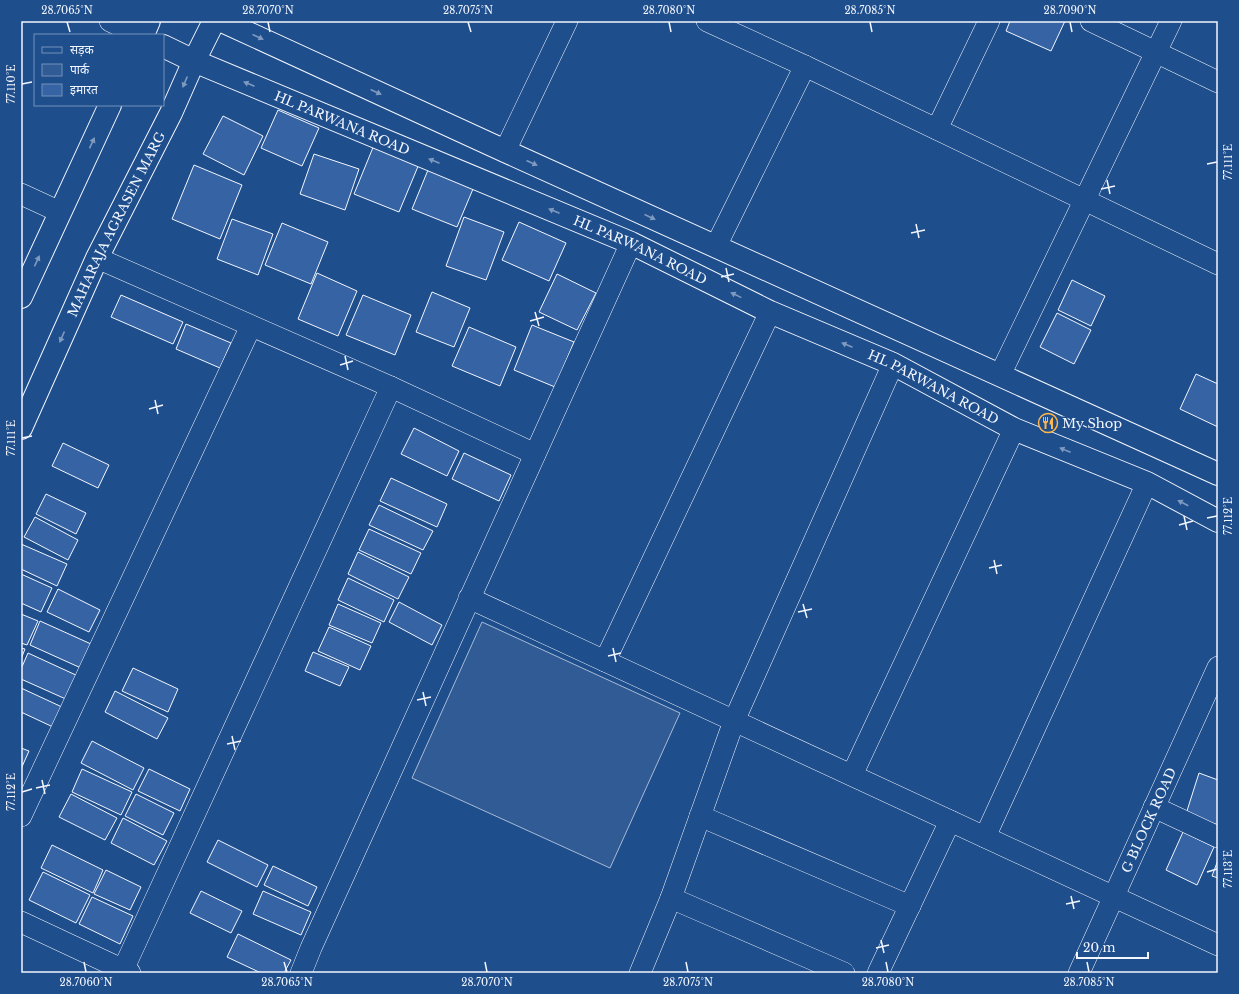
<svg xmlns="http://www.w3.org/2000/svg" width="1239" height="994" viewBox="0 0 1239 994" font-family="'Libre Baskerville','Noto Sans Devanagari',serif">
	<style>
		.green { fill: #305b95; stroke: #a8bbd7 }
		.building { fill: #3563a3; stroke: #f2f6ff }
		.lines { fill: none; stroke-linecap: round; stroke-linejoin: round }
		.minor-casing { stroke: #f2f6ff; stroke-width: 22 }
		.tertiary-casing { stroke: #f2f6ff; stroke-width: 24 }
		.minor { stroke: #1f4e8c; stroke-width: 21 }
		.tertiary { stroke: #1f4e8c; stroke-width: 22 }
		.oneway { fill: #7e9ac0 }
		.ticks { fill: none; stroke: #f2f6ff; stroke-width: 1.5 }
		.labels { text-anchor: middle; dominant-baseline: central; stroke-width: 3; stroke-linejoin: round; paint-order: stroke }
		.street-label { font-size: 13px; fill: #f2f6ff; stroke: #1f4e8c }
		.poi-label { font-size: 13px; fill: #f2f6ff; stroke: #1f4e8c; text-anchor: start }
		.neatline { fill: none; stroke: #f2f6ff; stroke-width: 1.5 }
		.ticks-label { font-size: 10px; text-anchor: middle; fill: #f2f6ff }
	</style>
	<rect width="100%" height="100%" fill="#1f4e8c"/>
	<path class="green" d="M482 622 680 713 610 868 412 778Z"/>
	<path class="building" d="M1010 21H1065L1051 51 1006 31Z
		M278 110 319 128 302 166 261 148Z
		M223 116 263 136 244 175 203 154Z
		M374 145 419 164 399 212 354 194Z
		M314 154 359 169 345 210 300 194Z
		M194 165 242 185 220 239 172 219Z
		M428 170 473 189 457 227 412 209Z
		M464 217 504 232 486 280 446 266Z
		M232 219 273 234 258 275 217 259Z
		M519 222 566 243 549 281 502 260Z
		M282 223 328 242 311 284 265 265Z
		M317 273 357 291 338 336 298 319Z
		M557 274 596 293 577 330 539 312Z
		M1072 280 1105 296 1091 326 1058 310Z
		M432 292 470 308 454 347 416 332Z
		M121 295 183 322 173 344 111 317Z
		M363 295 411 315 395 355 346 335Z
		M1057 313 1091 330 1074 364 1040 347Z
		M186 324 231 343 220 368 176 349Z
		M532 325 574 342 555 387 514 370Z
		M469 327 516 347 500 386 452 366Z
		M1196 374 1218 384V427L1180 409Z
		M414 428 459 451 447 476 401 454Z
		M63 443 109 465 98 488 52 466Z
		M464 453 511 475 499 501 452 479Z
		M391 478 447 504 437 527 380 501Z
		M46 494 86 513 76 534 36 514Z
		M379 505 433 531 423 550 369 525Z
		M35 517 78 540 68 560 24 537Z
		M369 529 421 553 411 574 359 550Z
		M21 544 67 564 57 586 21 569Z
		M358 552 409 577 398 599 348 574Z
		M21 574 52 588 41 612 21 603Z
		M348 578 394 600 384 622 338 600Z
		M58 589 100 610 89 632 47 612Z
		M399 602 442 625 432 645 389 622Z
		M338 604 381 623 372 643 329 625Z
		M21 614 38 621 27 645 21 643Z
		M40 621 91 644 81 668 30 645Z
		M329 627 371 646 360 670 318 651Z
		M21 648 25 649 21 659Z
		M313 652 349 667 340 686 305 671Z
		M28 653 78 676 68 700 21 679V669Z
		M133 668 178 689 168 712 122 691Z
		M21 688 62 707 53 727 21 712Z
		M115 691 168 718 157 739 105 712Z
		M92 741 144 768 133 790 81 763Z
		M21 748 29 751 21 769Z
		M82 769 132 792 121 815 72 792Z
		M149 769 190 789 180 811 138 791Z
		M1199 773 1218 780V825L1186 814Z
		M71 794 117 818 105 840 59 817Z
		M136 794 174 813 163 835 125 816Z
		M123 818 167 841 154 865 111 843Z
		M1183 832 1214 847 1197 885 1166 870Z
		M218 840 268 865 257 887 207 862Z
		M52 845 103 870 93 893 41 868Z
		M1218 860V878L1212 876Z
		M273 866 317 887 308 906 264 885Z
		M106 870 141 887 130 910 94 894Z
		M43 872 90 895 76 923 29 900Z
		M201 891 242 911 231 933 190 913Z
		M263 891 311 912 301 935 253 914Z
		M92 897 133 916 120 944 79 924Z
		M238 934 291 960 284 973H261L227 957Z"/>
	<g class="lines">
		<defs>
			<g id="minor">
				<path d="M110 21 139 35"/>
				<path d="M707 21 805 66 1218 264"/>
				<path d="M1091 21 1218 82"/>
				<path d="M937 129 989 21"/>
				<path d="M505 151 567 21"/>
				<path d="M21 194 60 212"/>
				<path d="M716 246 805 66"/>
				<path d="M97 258 391 387 535 454"/>
				<path d="M1000 375 1171 21"/>
				<path d="M469 598 1218 945"/>
				<path d="M605 661 770 312"/>
				<path d="M852 775 1014 429"/>
				<path d="M1154 807 1218 837"/>
				<path d="M21 816 251 326"/>
				<path d="M700 816 910 906"/>
				<path d="M985 837 1147 483"/>
				<path d="M671 898 844 973"/>
				<path d="M21 922 130 973"/>
				<path d="M123 970 391 387"/>
				<path d="M301 973 311 948 631 243"/>
				<path d="M640 973 671 898 734 721 893 364"/>
				<path d="M878 973 950 821"/>
				<path id="s1" d="M1079 973 1218 667"/>
			</g>
			<g id="tertiary">
				<path d="M222 21 505 151 1218 474"/>
				<path d="M143 35 149 21"/>
				<path id="s2" d="M163 46 194 61 631 243 770 312 893 364 1014 429 1147 483 1218 521"/>
				<path d="M21 297 110 105"/>
				<path id="s3" d="M21 428 97 258 171 113 194 61 214 21"/>
			</g>
		</defs>
		<use href="#minor" class="minor-casing"/>
		<use href="#tertiary" class="tertiary-casing"/>
		<use href="#minor" class="minor"/>
		<use href="#tertiary" class="tertiary"/>
	</g>
	<defs><path id="oneway-solid" d="M-6-.8H1V-3.2L6.5 0L1 3.2V.8H-6Z"/></defs>
	<g class="oneway">
		<use href="#oneway-solid" transform="translate(258 37) rotate(25)"/>
		<use href="#oneway-solid" transform="translate(185 82) rotate(113)"/>
		<use href="#oneway-solid" transform="translate(249 84) rotate(-157)"/>
		<use href="#oneway-solid" transform="translate(376 92) rotate(25)"/>
		<use href="#oneway-solid" transform="translate(92 143) rotate(-65)"/>
		<use href="#oneway-solid" transform="translate(434 161) rotate(-157)"/>
		<use href="#oneway-solid" transform="translate(532 163) rotate(24)"/>
		<use href="#oneway-solid" transform="translate(554 211) rotate(-157)"/>
		<use href="#oneway-solid" transform="translate(650 217) rotate(24)"/>
		<use href="#oneway-solid" transform="translate(37 261) rotate(-65)"/>
		<use href="#oneway-solid" transform="translate(736 295) rotate(-154)"/>
		<use href="#oneway-solid" transform="translate(62 337) rotate(114)"/>
		<use href="#oneway-solid" transform="translate(847 345) rotate(-157)"/>
		<use href="#oneway-solid" transform="translate(1065 450) rotate(-158)"/>
		<use href="#oneway-solid" transform="translate(1183 503) rotate(-152)"/>
	</g>
	<path class="ticks" d="M67 22 70 32M268 22 270 32M468 22 471 32M669 22 671 32M870 22 872 32M1070 22 1072 32M22 84 32 82M1207 164 1217 162M1107 180 1110 194M1101 189 1115 186M916 224 919 238M911 233 925 230M726 268 729 282M721 277 734 274M535 312 539 326M530 321 544 317M345 356 348 370M340 365 353 361M155 400 158 414M149 409 163 405M22 438 32 436M1184 516 1187 530M1207 518 1217 516M1179 525 1193 521M994 560 997 574M989 568 1002 565M803 604 807 618M798 612 812 609M613 648 616 662M608 656 621 653M423 692 426 706M417 700 431 697M232 736 235 750M227 744 241 741M42 780 45 794M36 788 50 785M22 792 32 789M1207 872 1217 869M1071 896 1074 909M1066 904 1080 901M881 940 884 953M876 948 889 945M84 962 86 972M284 962 287 972M485 962 487 972M686 962 688 972M886 962 888 972M1087 962 1089 972"/>
	<defs>
		<symbol id="restaurant-ring" viewBox="-11 -11 22 22"><circle r="9.5" fill="#1f4e8c" stroke="#ffb74d" stroke-width="1.5"/><path d="M-5-6h1v4h1v-4h1v4h1v-4h1v5L-1.5 .5V6h-2V.5L-5-1ZM5-6V6H3V1.5H1.5Q1.5-4 5-6Z" fill="#ffb74d"/></symbol>
	</defs>
	<g fill-rule="evenodd">
		<use href="#restaurant-ring" x="1037" y="412" width="22" height="22"/>
	</g>
	<g class="labels">
		<g class="street-label">
			<text stroke="none"><textPath href="#s2" startOffset="195">HL PARWANA ROAD</textPath></text>
			<text stroke="none"><textPath href="#s3" startOffset="225">MAHARAJA AGRASEN MARG</textPath></text>
			<text stroke="none"><textPath href="#s2" startOffset="519">HL PARWANA ROAD</textPath></text>
			<text stroke="none"><textPath href="#s2" startOffset="843">HL PARWANA ROAD</textPath></text>
			<text stroke="none"><textPath href="#s1" startOffset="168">G BLOCK ROAD</textPath></text>
		</g>
		<g class="poi-label">
			<text x="1062" y="423">My Shop</text>
		</g>
	</g>
	<rect width="1239" height="994" fill="none" stroke="#1f4e8c" stroke-width="44"/>
	<rect x="34" y="34" width="130" height="72" fill="#1f4e8c" stroke="#7391ba"/>
	<rect x="42" y="47" width="20" height="6" fill="#1f4e8c" stroke="#7391ba"/>
	<text x="70" y="54" font-size="12" fill="#f2f6ff">सड़क</text>
	<rect x="42" y="64" width="20" height="12" fill="#305b95" stroke="#7391ba"/>
	<text x="70" y="74" font-size="12" fill="#f2f6ff">पार्क</text>
	<rect x="42" y="84" width="20" height="12" fill="#3563a3" stroke="#7391ba"/>
	<text x="70" y="94" font-size="12" fill="#f2f6ff">इमारत</text>
	<path d="M1077 952v6h71v-6" fill="none" stroke="#f2f6ff" stroke-width="2"/>
	<text x="1083" y="952" font-size="12" fill="#f2f6ff" stroke="#1f4e8c" stroke-width="3" paint-order="stroke">20 m</text>
	<rect x="22" y="22" width="1195" height="950" class="neatline"/>
	<g class="ticks-label">
		<text x="67" y="14">28.7065°N</text>
		<text x="268" y="14">28.7070°N</text>
		<text x="468" y="14">28.7075°N</text>
		<text x="669" y="14">28.7080°N</text>
		<text x="870" y="14">28.7085°N</text>
		<text x="1070" y="14">28.7090°N</text>
		<text transform="translate(11 84) rotate(-90)" y="4">77.110°E</text>
		<text transform="translate(1228 162) rotate(-90)" y="4">77.111°E</text>
		<text transform="translate(11 438) rotate(-90)" y="4">77.111°E</text>
		<text transform="translate(1228 516) rotate(-90)" y="4">77.112°E</text>
		<text transform="translate(11 792) rotate(-90)" y="4">77.112°E</text>
		<text transform="translate(1228 869) rotate(-90)" y="4">77.113°E</text>
		<text x="86" y="986">28.7060°N</text>
		<text x="287" y="986">28.7065°N</text>
		<text x="487" y="986">28.7070°N</text>
		<text x="688" y="986">28.7075°N</text>
		<text x="888" y="986">28.7080°N</text>
		<text x="1089" y="986">28.7085°N</text>
	</g>
</svg>
